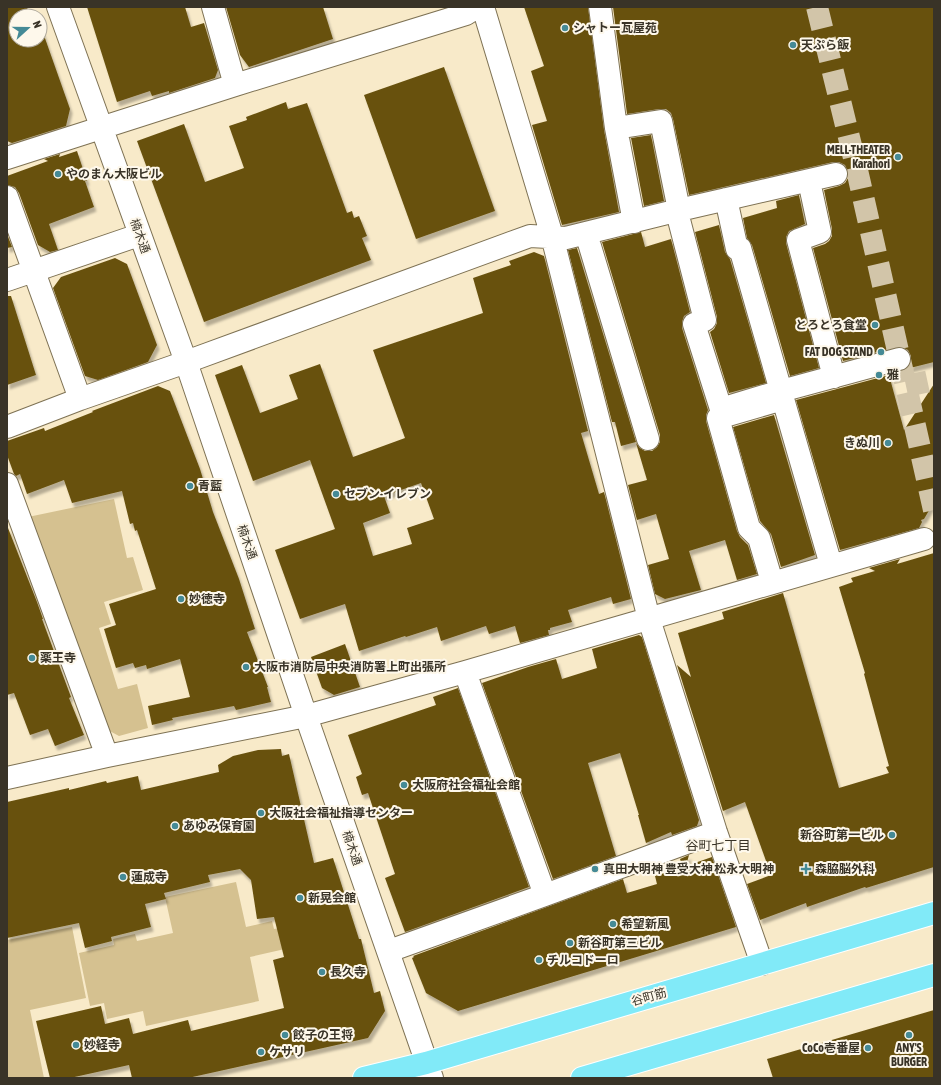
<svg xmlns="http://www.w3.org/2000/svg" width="941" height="1085" viewBox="0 0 941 1085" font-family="'Asap Condensed','Noto Sans JP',sans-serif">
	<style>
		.green { fill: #d5c190 }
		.building { fill: #68510e; fill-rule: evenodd; filter: url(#shadow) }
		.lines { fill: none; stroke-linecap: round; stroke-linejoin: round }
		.minor-tunnel { stroke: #d2c5a9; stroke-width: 22; stroke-dasharray: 22 11; stroke-linecap: butt }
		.minor-casing { stroke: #7e7254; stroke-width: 24 }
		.major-casing { stroke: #fff; stroke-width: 24 }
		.minor { stroke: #fff; stroke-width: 22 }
		.major { stroke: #81eaf8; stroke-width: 22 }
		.poi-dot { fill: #458a96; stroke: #fef8eb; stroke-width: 1.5 }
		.labels { text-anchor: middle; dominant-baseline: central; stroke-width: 4; stroke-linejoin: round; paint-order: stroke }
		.poi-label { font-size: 12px; font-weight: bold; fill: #393327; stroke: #fef8eb; text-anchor: start }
		.street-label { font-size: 12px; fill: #393327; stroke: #fef8eb }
		.neighbourhood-label { font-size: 13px; fill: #393327; stroke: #fef8eb }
	</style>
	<defs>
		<filter id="shadow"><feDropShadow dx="2.5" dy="4.5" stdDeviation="1" flood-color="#0004"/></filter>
	</defs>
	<rect width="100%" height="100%" fill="#f8eac9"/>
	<path class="green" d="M114 499 127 558 133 557 143 590 104 602 111 624 99 628 118 689 137 684 148 728 119 736 106 729 28 517Z
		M236 882 246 927 272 921 274 929 303 924 307 944 250 957 259 1001 146 1026 143 1011 107 1019 104 1003 90 1006 79 953 114 945 113 939 135 934 137 941 173 933 165 897Z
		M72 927 86 998 30 1010 44 1078H8L7 1073V940Z"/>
	<path class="building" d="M7 7H27L30 16H16V40H40L41 27 70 109 66 126 12 143 7 141Z
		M87 7H185L191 27 204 23 218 70 215 78 169 93V91L152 96 150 91 117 102Z
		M226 7H323L333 39 249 67 240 55Z
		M524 7H588L604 130 619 212 562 225 532 125 547 121 531 71 544 66Z
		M613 7H934V362L906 369 911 363V356L908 350 902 347H896L843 361 813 248 825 244 829 241 832 236V229L824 190 839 186 845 183 848 178V172L845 165 839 162H833L689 195 673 119 671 113 666 109H659L627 114Z
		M444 67 495 211 416 239 364 95Z
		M286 102 288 109 307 103 347 213 352 211 354 218 359 216 367 236 362 238 371 260 204 322 137 141 184 124 205 182 244 168 229 126 247 120 246 117Z
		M651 135 664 201 644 206 631 138Z
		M77 151 87 181H85L94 207 49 224 58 250 50 252 38 245 19 193 15 187 7 185V176L48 161 44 159 60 154 59 157Z
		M799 195 805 224 789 231 786 237V243L819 368 790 376 752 245 747 238 743 218 777 208 776 201Z
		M719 225 725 252 730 259 766 383 729 393 710 332 714 329 717 323V317L695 232Z
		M641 232 645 247 671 239 690 312 684 316 682 322V328L708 410 706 415V421L737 531 740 537 748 545 757 574 737 580 725 540 689 551 701 590 665 599 655 594 648 565 669 559 656 514 637 520 628 485 647 480 636 443 640 448 645 451H652L657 447 660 442V435L602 242Z
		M7 234 12 247 7 248Z
		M577 248 636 442 621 446 615 422H612L568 250Z
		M534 252 544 256 588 431 581 433 599 494 604 492 631 599 613 604 611 597 568 610 572 622 550 628V630H548L549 635 520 643 515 626 489 634 486 626 441 641 437 627 406 637 405 636 359 651 345 604 300 619 275 550 335 529 310 460 253 481 215 375 242 365 260 413 298 399 289 375 320 364 353 457 405 438 373 350 483 313 473 278 511 265 509 261ZM421 483 434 519 407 528 412 544 373 556 363 523 390 513 384 496Z
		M115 258 127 264 157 345 148 362 98 380 85 376 53 288 61 277Z
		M7 296H11L36 375 7 385Z
		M889 375 904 430 934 384V502L924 519 921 520 922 522 919 528 840 550 796 400Z
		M158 386 170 391 200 469 213 512 239 579 255 629 247 632 268 687H267L271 702 236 710 234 706 172 718 173 720 152 725 148 706 190 697 180 659 147 669 146 665 135 668 133 663 116 668 104 629 116 625 109 604 156 589 137 530 135 531 133 523 130 524 122 491 72 503 64 480 27 494 20 474 16 476 14 474 7 455V441L44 428 45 431 93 412 92 411Z
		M774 415 815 555 781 567 771 534 760 521 733 427Z
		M7 528H8L37 602 43 619H42L71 697 69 698 84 735 55 746 48 729 30 735 14 693 7 695Z
		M934 553V867L866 888 865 887 807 907 806 903 760 920 747 884 771 875 745 802 723 811 677 665 691 677 678 633 724 619 722 612 783 593 839 788 889 773 886 767 889 766 864 674 865 673 839 587 853 582 851 578 875 571 869 568 900 559 897 564Z
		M639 635 642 637 699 820 697 826 672 835 671 832 646 843 638 815H639L620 753 588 763 616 856 553 879 482 683 528 667 556 659 562 679 597 668 592 649Z
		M345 644 360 687 334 695 322 688 311 657Z
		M458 688 529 887 405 932 385 878 395 874 368 793 362 795 356 777 362 774 348 735 436 705 433 697Z
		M281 749 282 756 289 754 314 863 333 858 359 939H361L374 993 380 991 385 1011 368 1038 188 1078H132L129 1065 70 1078H50L36 1021 101 1006 105 1024 129 1018 133 1034 188 1020 191 1031 284 1008 273 960 284 957 274 917 257 919 251 880 240 869 208 875 210 882 164 893 166 899 145 904 151 927 111 937 112 941 85 948 79 923 7 938V802L69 788V790L106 781 107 783 138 776 141 790 219 772 218 765 233 756 258 750Z
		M689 855 686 866 712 857 736 927 458 1011 426 993 412 958 414 957 413 956 623 879 627 893 657 884 655 876 683 867 680 859Z
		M934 1010V1078H773L767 1059Z"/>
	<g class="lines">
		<path class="minor-tunnel" d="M817 7 857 170 934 510
			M906 386 934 380"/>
		<defs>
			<path id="minor" d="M58 7 186 362 306 716 432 1078
				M213 7 235 85
				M483 7 552 236 649 619 716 832 762 964
				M600 7 616 128 634 222
				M616 128 661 121 679 210 678 216 705 320 694 324 721 409 781 391 899 359
				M7 158 235 85 466 14 477 7
				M809 181 820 232 798 240 834 377
				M7 197 80 399
				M726 199 737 249 740 248 781 391
				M586 233 648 439
				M7 280 139 235
				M7 427 80 399 186 362 530 236 566 238 679 210 836 174
				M7 484 107 756
				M772 582 759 538 749 528 718 418 783 399 831 565
				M465 672 545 895
				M7 778 107 756 306 716 465 672 924 539
				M389 951 545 895 716 832"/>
			<path id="major" d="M364 1078 426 1063 934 913
				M582 1078 934 975"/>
		</defs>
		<use href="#minor" class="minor-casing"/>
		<use href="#major" class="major-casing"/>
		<use href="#minor" class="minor"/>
		<use href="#major" class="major"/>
	</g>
	<g class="poi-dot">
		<circle cx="565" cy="28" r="4"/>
		<circle cx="793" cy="45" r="4"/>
		<circle cx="898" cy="157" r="4"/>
		<circle cx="58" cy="174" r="4"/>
		<circle cx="875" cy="325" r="4"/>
		<circle cx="881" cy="352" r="4"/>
		<circle cx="879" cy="375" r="4"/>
		<circle cx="888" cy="443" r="4"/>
		<circle cx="190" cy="486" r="4"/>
		<circle cx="336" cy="494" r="4"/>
		<circle cx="181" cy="599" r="4"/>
		<circle cx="32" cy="658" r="4"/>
		<circle cx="246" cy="667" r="4"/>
		<circle cx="404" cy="785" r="4"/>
		<circle cx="261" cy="813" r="4"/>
		<circle cx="175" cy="826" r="4"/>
		<circle cx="892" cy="835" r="4"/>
		<circle cx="595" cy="869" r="4"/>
		<path d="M804 863h4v4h4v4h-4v4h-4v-4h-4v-4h4z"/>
		<circle cx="123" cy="877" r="4"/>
		<circle cx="300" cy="898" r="4"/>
		<circle cx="613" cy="924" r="4"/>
		<circle cx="570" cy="943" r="4"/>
		<circle cx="539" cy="960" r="4"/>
		<circle cx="322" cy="972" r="4"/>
		<circle cx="285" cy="1035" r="4"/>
		<circle cx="909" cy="1035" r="4"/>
		<circle cx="76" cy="1045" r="4"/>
		<circle cx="868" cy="1048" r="4"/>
		<circle cx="261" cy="1052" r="4"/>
	</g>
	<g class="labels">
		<g class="poi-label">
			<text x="573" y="28">シャトー瓦屋苑</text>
			<text x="801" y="45">天ぷら飯</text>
			<text x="890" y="150" text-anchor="end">MELL-THEATER<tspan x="890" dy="14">Karahori</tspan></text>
			<text x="66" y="174">やのまん大阪ビル</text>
			<text x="867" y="325" text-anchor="end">とろとろ食堂</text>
			<text x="873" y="352" text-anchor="end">FAT DOG STAND</text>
			<text x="887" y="375">雅</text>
			<text x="880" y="443" text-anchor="end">きぬ川</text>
			<text x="198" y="486">青藍</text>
			<text x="344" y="494">セブン-イレブン</text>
			<text x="189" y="599">妙徳寺</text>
			<text x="40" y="658">薬王寺</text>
			<text x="254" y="667">大阪市消防局中央消防署上町出張所</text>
			<text x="412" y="785">大阪府社会福祉会館</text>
			<text x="269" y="813">大阪社会福祉指導センター</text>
			<text x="183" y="826">あゆみ保育園</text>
			<text x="884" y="835" text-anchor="end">新谷町第一ビル</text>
			<text x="603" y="869">真田大明神 豊受大神 松永大明神</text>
			<text x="815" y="869">森脇脳外科</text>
			<text x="131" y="877">蓮成寺</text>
			<text x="308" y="898">新晃会館</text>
			<text x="621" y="924">希望新風</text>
			<text x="578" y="943">新谷町第三ビル</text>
			<text x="547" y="960">チルコドーロ</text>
			<text x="330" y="972">長久寺</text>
			<text x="293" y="1035">餃子の王将</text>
			<text x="84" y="1045">妙経寺</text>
			<text x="860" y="1048" text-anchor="end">CoCo壱番屋</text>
			<text x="909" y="1048" text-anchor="middle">ANY'S<tspan x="909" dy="14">BURGER</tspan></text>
			<text x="269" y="1052">ケサリ</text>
		</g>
		<g class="street-label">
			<text transform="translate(140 236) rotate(70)">楠木通</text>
			<text transform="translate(247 542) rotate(71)">楠木通</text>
			<text transform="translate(352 848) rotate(71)">楠木通</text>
			<text transform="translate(649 997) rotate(-16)">谷町筋</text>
		</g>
		<g class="neighbourhood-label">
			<text x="718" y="845">谷町七丁目</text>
		</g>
	</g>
	<rect width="941" height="1085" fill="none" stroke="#393327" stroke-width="16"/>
	<g transform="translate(28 28) rotate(69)"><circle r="19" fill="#fef8eb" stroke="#afa99d"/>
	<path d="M0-3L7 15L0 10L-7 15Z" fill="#458a96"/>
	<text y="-6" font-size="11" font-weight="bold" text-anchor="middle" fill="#393327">N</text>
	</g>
</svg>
